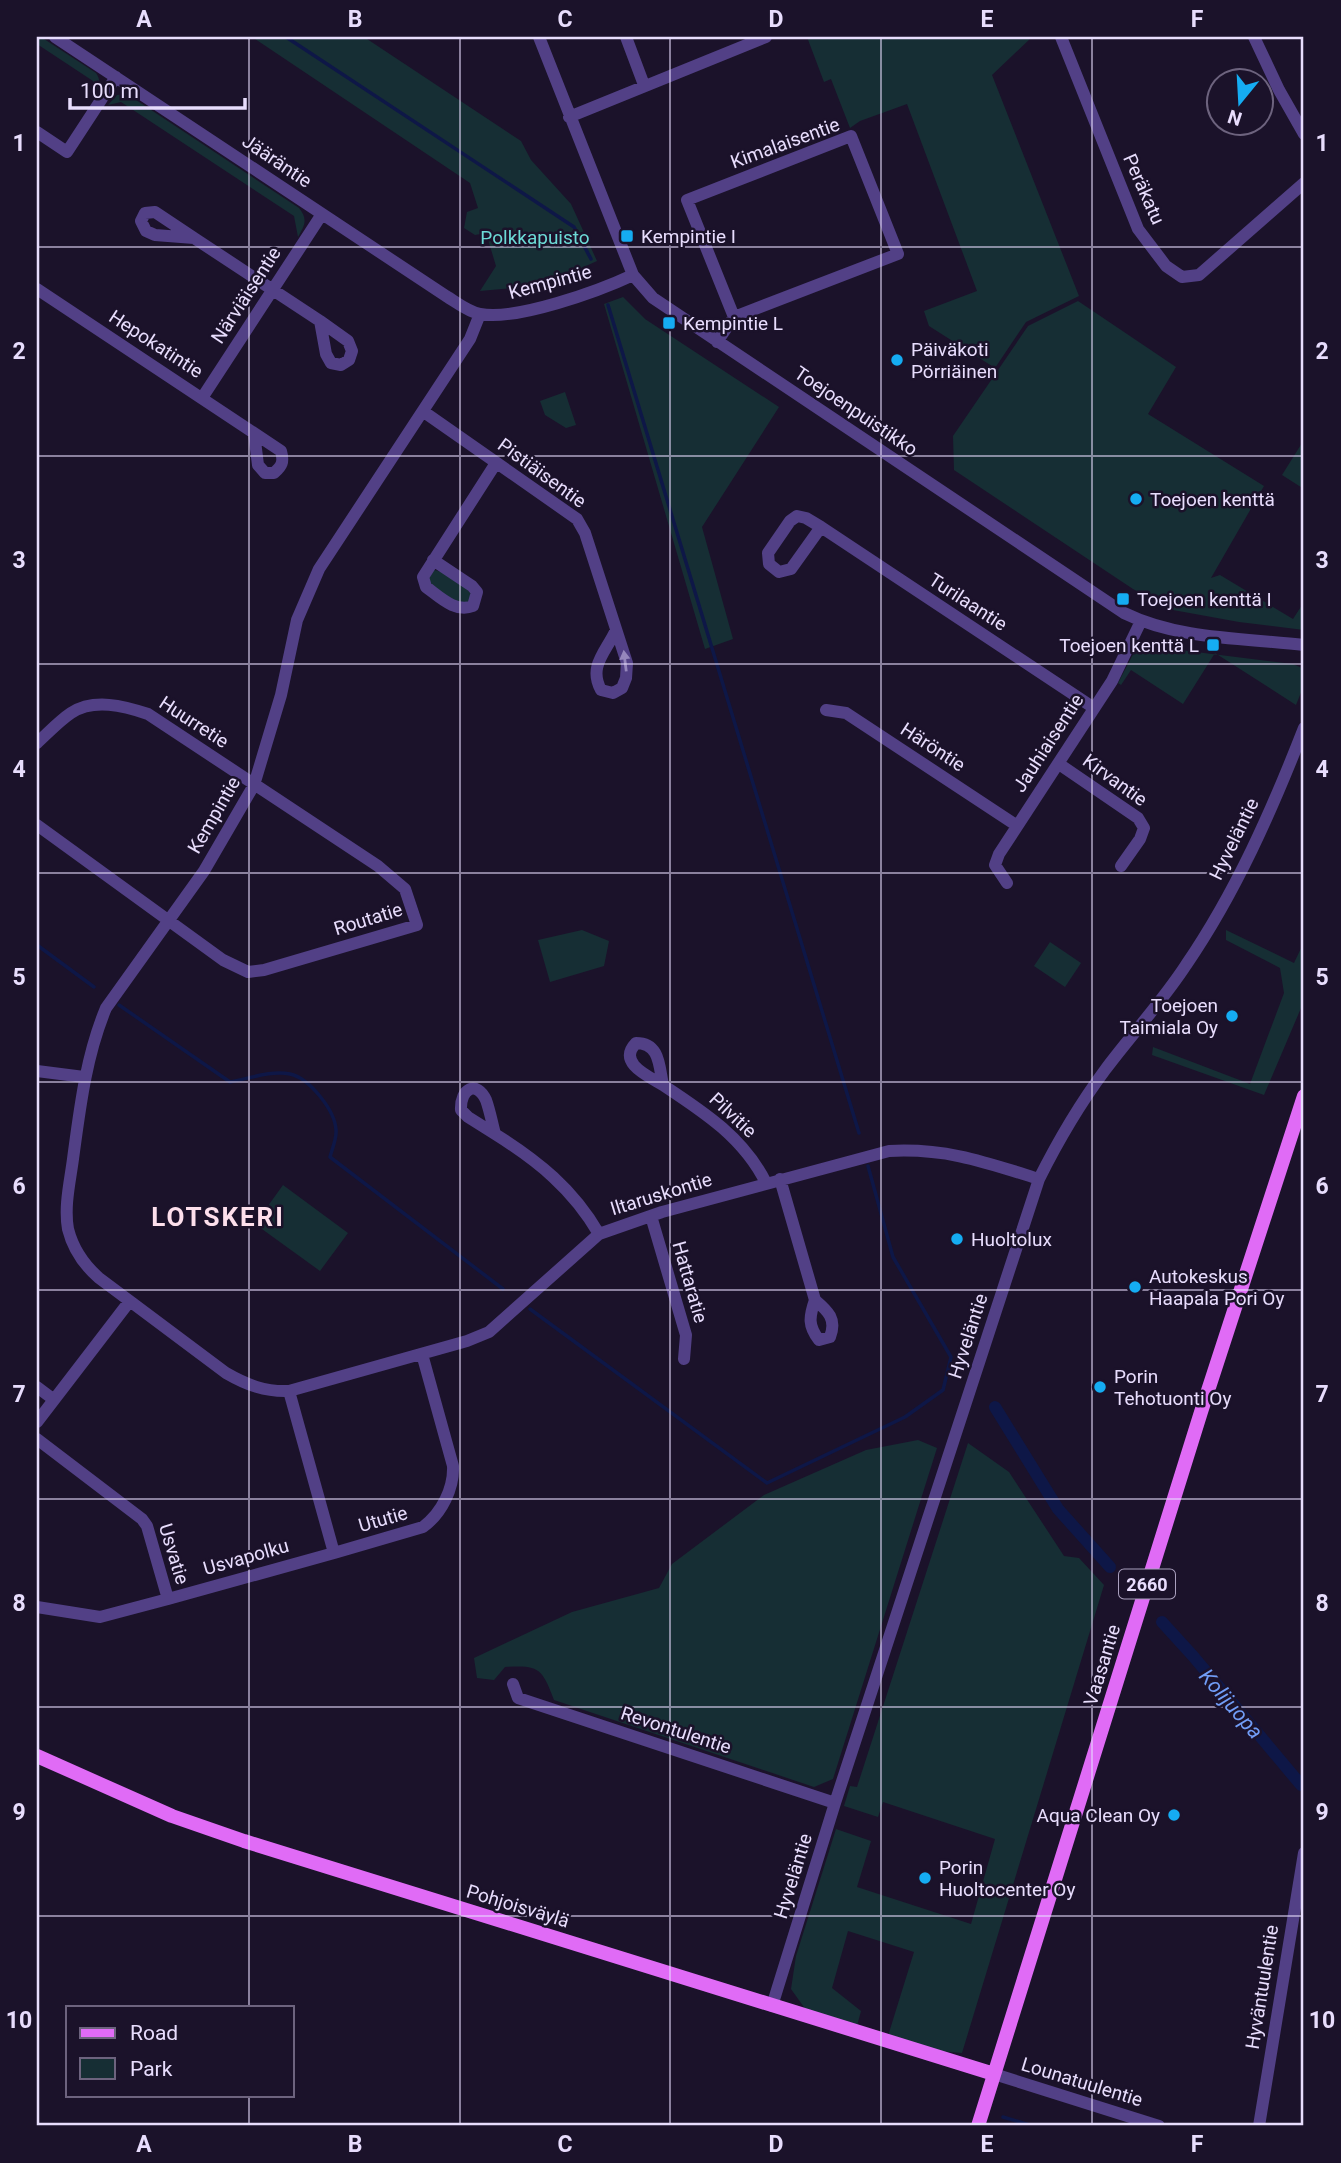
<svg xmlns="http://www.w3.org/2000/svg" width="1341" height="2163" viewBox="0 0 1341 2163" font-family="Roboto,sans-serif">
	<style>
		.green { fill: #162e34 }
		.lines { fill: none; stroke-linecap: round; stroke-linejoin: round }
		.stream { stroke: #0e1747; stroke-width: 3.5 }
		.canal { stroke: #0e1747; stroke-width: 12 }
		.minor { stroke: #524086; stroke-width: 12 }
		.major { stroke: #e06bf6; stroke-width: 14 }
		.oneway { fill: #9687bc }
		.grid { fill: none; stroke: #e8ddfd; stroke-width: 2; stroke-opacity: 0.55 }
		.poi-dot { fill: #15acf2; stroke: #1b122a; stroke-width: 2.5 }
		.labels { text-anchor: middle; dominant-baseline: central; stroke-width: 5; stroke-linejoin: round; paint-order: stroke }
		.shield { fill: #1b122a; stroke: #aaa0be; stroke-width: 2 }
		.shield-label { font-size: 18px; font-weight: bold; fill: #e8ddfd }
		.street-label { font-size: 19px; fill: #e8ddfd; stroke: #1b122a }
		.poi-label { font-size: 19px; fill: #e8ddfd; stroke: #1b122a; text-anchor: start }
		.park-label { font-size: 19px; fill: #6cdad6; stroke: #1b122a }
		.water-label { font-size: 21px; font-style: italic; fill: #719df7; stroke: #1b122a }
		.district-label { font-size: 26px; font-weight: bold; letter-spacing: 2px; fill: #fddfec; stroke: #1b122a }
		.neatline { fill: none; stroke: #e8ddfd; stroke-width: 2.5 }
		.grid-label { font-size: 23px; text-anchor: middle; font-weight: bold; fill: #e8ddfd }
	</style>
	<rect width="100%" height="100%" fill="#1b122a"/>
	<path class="green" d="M37 37H41L96 73C102 82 99 87 94 95L93 81 37 44Z
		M252 37H364L521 141 531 160 571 204 597 261 544 285 480 291 496 266 486 233 475 235 464 228 467 212 478 208 470 183Z
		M807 37H1032L992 75 1079 296 1026 322 995 368 929 326 924 311 977 291 907 104 860 121 850 128 831 79 824 82Z
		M127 94 299 208C308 219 305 225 298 237L294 216 121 102 108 105 117 95Z
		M623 297 645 319 779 407 702 527 733 639 705 649 604 304Z
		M1078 301 1176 367 1148 414 1264 486 1211 578 1220 575 1293 619 1304 602V630L1239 622 1173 610 1133 589 954 470 953 436 1028 326Z
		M565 392 576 425 566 428 545 415 540 401Z
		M1302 443 1304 444V489L1282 475Z
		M434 570C446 572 464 584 471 594L470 600 465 604C453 603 435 590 428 580Z
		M1142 642 1172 649 1293 664 1304 669V685L1296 705 1215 653 1183 704 1131 670 1121 685 1118 683 1139 643Z
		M582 930 609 941 604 966 550 982 538 940Z
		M1226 930 1294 963 1304 942V1001L1264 1095 1152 1055 1153 1047 1250 1084 1284 993 1280 968 1226 940Z
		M1050 942 1081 963 1065 987 1034 966Z
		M283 1185 348 1233 320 1271 255 1224Z
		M918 1440 937 1448 833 1779 814 1787 554 1700C542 1668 539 1665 505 1667L494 1680 477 1678 474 1658 572 1612 659 1588 672 1564 764 1495 866 1450Z
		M968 1443 1009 1472 1064 1556 1079 1558 1104 1585 962 2053 938 2051 888 2036 914 1952 848 1931 832 1988 861 2011 857 2026 806 2010 791 1989 796 1956 836 1829 871 1841 857 1887 971 1924 995 1839 883 1802 878 1817 844 1806 850 1786 857 1787Z"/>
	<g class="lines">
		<path class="stream" d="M286 37 574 227 591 259
			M608 305 859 1133
			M37 945 94 987
			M119 1005 230 1082C248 1079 271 1070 290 1074 309 1078 335 1110 336 1130 337 1138 332 1149 330 1157L503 1289
			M530 1309 767 1483 905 1417 943 1390 951 1357 893 1257 868 1166
			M1003 2117 1033 2126"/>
		<path class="canal" d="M995 1407 1058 1509 1110 1567
			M1162 1622 1193 1656 1301 1785"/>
		<path class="minor" d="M55 37 446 296C456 302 468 312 480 314 516 321 599 291 633 275
			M539 37 633 275 653 298 1124 613C1179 640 1245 638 1304 645
			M626 37 644 85
			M1061 37 1138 229 1166 266 1182 277 1199 275 1304 183
			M1254 37 1279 90 1304 134
			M569 117 766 37
			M37 132 67 152 116 77
			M194 238 155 212 145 213 141 221 146 231 155 235 194 238 320 321 326 354 331 363 341 365 349 360 352 351 348 341 320 321
			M37 289 281 451C284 462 282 466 274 473H265L258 465 254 433
			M480 314 470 339 319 569 297 620 281 695 254 785 204 871 106 1008C86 1056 80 1107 73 1159 70 1182 64 1206 68 1229 73 1249 83 1264 99 1278L226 1373C247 1385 265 1392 289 1391L467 1341 489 1332 599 1234 662 1212 889 1151C947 1148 985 1162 1039 1179
			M717 342 734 317 898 254 851 136 687 200 734 317
			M202 398 322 214
			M424 412 577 519 585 533 627 663 626 678 622 688 613 693 601 690C588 666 606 652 616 630
			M821 527 791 569 779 572 769 564 768 553 790 521 797 516 806 518 821 527 1094 708
			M433 560 472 586 477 592 473 606C455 613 440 597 426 587L423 577 496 463
			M826 710 846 713 1016 825
			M37 743C48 733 59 721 71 713 94 698 124 706 148 714L378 866 405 889 417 925 264 970 248 972 223 960 37 825
			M1059 764 1138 818 1144 828 1140 839 1121 866
			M1007 883 995 865 999 854 1112 681 1141 621
			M37 1071 84 1077
			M663 1085C648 1076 617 1063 636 1043 660 1043 659 1066 663 1085 704 1112 744 1138 766 1183
			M495 1134 468 1117 461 1110C460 1088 477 1080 486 1100 490 1111 492 1123 495 1134 538 1161 573 1189 599 1234
			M780 1179 815 1300C828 1311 837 1319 830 1337L819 1340C808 1326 809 1317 815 1300
			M651 1216 686 1335 684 1359
			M37 1387 53 1399
			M289 1391 334 1553 423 1527C442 1513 454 1488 453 1466L422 1354
			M37 1422 129 1302
			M37 1439 142 1519 147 1526 168 1599 100 1617 37 1607
			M168 1599 334 1553
			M513 1684 518 1698 835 1803
			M772 2006 835 1803 1039 1179C1058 1141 1079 1105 1105 1070 1131 1035 1162 1002 1186 965 1236 892 1272 810 1304 728
			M994 2074 1159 2126
			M1259 2126 1304 1853"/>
		<path class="major" d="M37 1756 172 1816 244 1841 994 2074
			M978 2126 1201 1412 1304 1096"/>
	</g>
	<defs><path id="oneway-solid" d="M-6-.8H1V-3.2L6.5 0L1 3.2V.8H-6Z" transform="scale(1.75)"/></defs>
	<use class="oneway" href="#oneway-solid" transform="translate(625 661) rotate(-97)"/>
	<path class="grid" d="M249 37V2007M460 37V2126M670 37V2126M881 37V2126M1092 37V2126M37 247H1304M37 456H1304M37 664H1304M37 873H1304M37 1082H1304M37 1290H1304M37 1499H1304M37 1707H1304M37 1916H1304M249 2095V2126"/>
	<g class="poi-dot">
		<rect x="620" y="229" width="14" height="14" rx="3.5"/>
		<rect x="662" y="316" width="14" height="14" rx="3.5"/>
		<circle cx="897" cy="360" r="7"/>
		<circle cx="1136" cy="499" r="7"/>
		<rect x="1116" y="592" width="14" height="14" rx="3.5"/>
		<rect x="1206" y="638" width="14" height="14" rx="3.5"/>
		<circle cx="1232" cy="1016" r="7"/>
		<circle cx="957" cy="1239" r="7"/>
		<circle cx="1135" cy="1287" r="7"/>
		<circle cx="1100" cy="1387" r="7"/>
		<circle cx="1174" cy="1815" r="7"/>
		<circle cx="925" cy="1878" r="7"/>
	</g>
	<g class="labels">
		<rect class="shield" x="1119" y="1569.5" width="56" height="29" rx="5"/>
		<g class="shield-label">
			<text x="1147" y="1584">2660</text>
		</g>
		<g class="street-label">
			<text transform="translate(785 143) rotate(-20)">Kimalaisentie</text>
			<text transform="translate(277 161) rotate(34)">Jääräntie</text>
			<text transform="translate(1144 189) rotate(66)">Peräkatu</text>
			<text transform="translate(550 282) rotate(-15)">Kempintie</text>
			<text transform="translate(246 295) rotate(-57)">Närviäisentie</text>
			<text transform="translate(156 344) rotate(33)">Hepokatintie</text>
			<text transform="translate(856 411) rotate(34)">Toejoenpuistikko</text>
			<text transform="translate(542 473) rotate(36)">Pistiäisentie</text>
			<text transform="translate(968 602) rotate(33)">Turilaantie</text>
			<text transform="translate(194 722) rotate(33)">Huurretie</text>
			<text transform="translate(1048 743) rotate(-57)">Jauhiaisentie</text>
			<text transform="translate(933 747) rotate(33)">Häröntie</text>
			<text transform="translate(1115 780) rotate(36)">Kirvantie</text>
			<text transform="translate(214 815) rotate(-60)">Kempintie</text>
			<text transform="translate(1234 839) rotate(-64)">Hyveläntie</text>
			<text transform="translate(368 919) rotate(-17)">Routatie</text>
			<text transform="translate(733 1115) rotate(43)">Pilvitie</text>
			<text transform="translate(661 1194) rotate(-17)">Iltaruskontie</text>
			<text transform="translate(690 1282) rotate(74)">Hattaratie</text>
			<text transform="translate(968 1336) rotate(-72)">Hyveläntie</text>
			<text transform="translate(383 1519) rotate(-16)">Ututie</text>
			<text transform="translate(174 1554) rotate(73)">Usvatie</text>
			<text transform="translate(246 1557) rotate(-16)">Usvapolku</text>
			<text transform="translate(1102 1665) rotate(-73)">Vaasantie</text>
			<text transform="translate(676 1730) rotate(18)">Revontulentie</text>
			<text transform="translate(793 1876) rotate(-73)">Hyveläntie</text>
			<text transform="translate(518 1906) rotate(17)">Pohjoisväylä</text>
			<text transform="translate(1262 1987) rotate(-81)">Hyväntuulentie</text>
			<text transform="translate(1082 2082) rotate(17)">Lounatuulentie</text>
		</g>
		<g class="poi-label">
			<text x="641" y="236">Kempintie I</text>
			<text x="683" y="323">Kempintie L</text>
			<text x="911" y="349">Päiväkoti<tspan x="911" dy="22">Pörriäinen</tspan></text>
			<text x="1150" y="499">Toejoen kenttä</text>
			<text x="1137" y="599">Toejoen kenttä I</text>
			<text x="1199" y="645" text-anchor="end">Toejoen kenttä L</text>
			<text x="1218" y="1005" text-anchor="end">Toejoen<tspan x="1218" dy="22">Taimiala Oy</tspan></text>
			<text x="971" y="1239">Huoltolux</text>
			<text x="1149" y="1276">Autokeskus<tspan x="1149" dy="22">Haapala Pori Oy</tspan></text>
			<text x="1114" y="1376">Porin<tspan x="1114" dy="22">Tehotuonti Oy</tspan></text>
			<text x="1160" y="1815" text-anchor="end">Aqua Clean Oy</text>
			<text x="939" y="1867">Porin<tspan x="939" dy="22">Huoltocenter Oy</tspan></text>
		</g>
		<g class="park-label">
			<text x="535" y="237">Polkkapuisto</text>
		</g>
		<g class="water-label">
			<text transform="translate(1231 1704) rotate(49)">Kolijuopa</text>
		</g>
		<g class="district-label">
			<text x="218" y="1217">LOTSKERI</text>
		</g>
	</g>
	<rect width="1341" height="2163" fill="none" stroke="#1b122a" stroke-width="77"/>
	<rect x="66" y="2006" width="228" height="91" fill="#1b122a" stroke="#6d637e" stroke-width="2"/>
	<rect x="80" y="2028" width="35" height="10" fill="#e06bf6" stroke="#6d637e" stroke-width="2"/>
	<text x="130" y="2040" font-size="21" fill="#e8ddfd">Road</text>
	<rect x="80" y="2058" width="35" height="21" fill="#162e34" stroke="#6d637e" stroke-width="2"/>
	<text x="130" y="2076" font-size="21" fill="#e8ddfd">Park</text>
	<g transform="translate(1240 102) rotate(198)"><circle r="33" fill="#1b122a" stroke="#6d637e" stroke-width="2"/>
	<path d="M0-5L12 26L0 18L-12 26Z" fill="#15acf2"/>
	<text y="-10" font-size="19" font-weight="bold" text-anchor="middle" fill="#e8ddfd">N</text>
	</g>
	<path d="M70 98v10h175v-10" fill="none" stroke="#e8ddfd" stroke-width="3.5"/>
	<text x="80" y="98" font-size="21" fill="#e8ddfd" stroke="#1b122a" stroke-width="5" paint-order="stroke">100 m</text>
	<rect x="38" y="38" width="1264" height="2086" class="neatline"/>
	<g class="grid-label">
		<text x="144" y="27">A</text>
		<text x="355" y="27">B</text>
		<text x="565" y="27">C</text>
		<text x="776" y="27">D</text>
		<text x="987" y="27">E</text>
		<text x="1197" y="27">F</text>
		<text x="19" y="151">1</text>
		<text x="1322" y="151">1</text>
		<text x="19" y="359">2</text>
		<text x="1322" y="359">2</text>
		<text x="19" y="568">3</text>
		<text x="1322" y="568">3</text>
		<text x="19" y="777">4</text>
		<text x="1322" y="777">4</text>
		<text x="19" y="985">5</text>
		<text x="1322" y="985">5</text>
		<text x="19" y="1194">6</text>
		<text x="1322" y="1194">6</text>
		<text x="19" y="1402">7</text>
		<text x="1322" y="1402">7</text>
		<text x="19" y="1611">8</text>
		<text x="1322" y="1611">8</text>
		<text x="19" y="1820">9</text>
		<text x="1322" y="1820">9</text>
		<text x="19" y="2028">10</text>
		<text x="1322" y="2028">10</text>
		<text x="144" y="2152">A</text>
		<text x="355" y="2152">B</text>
		<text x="565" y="2152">C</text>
		<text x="776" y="2152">D</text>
		<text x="987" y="2152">E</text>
		<text x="1197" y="2152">F</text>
	</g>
</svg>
